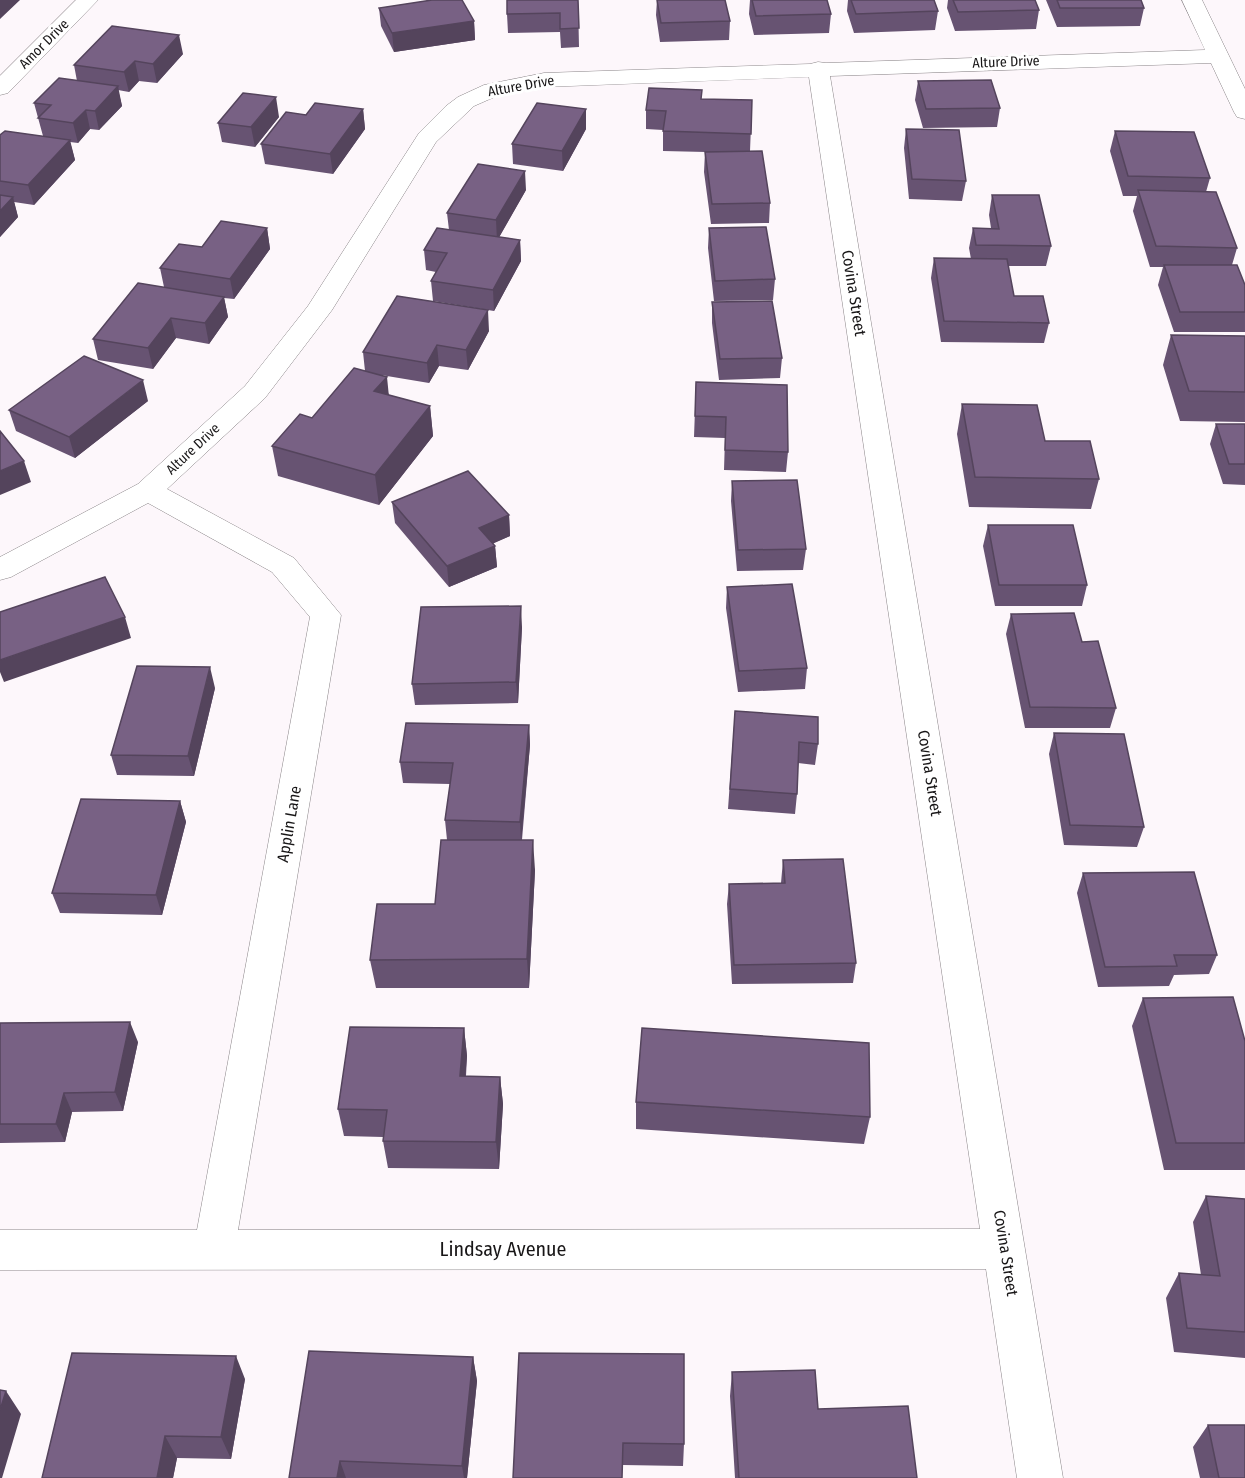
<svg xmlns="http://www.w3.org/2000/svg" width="1245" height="1478" viewBox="0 0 1245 1478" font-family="'Fira Sans Condensed',sans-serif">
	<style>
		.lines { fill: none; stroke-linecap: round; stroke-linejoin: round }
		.minor-casing { stroke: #898487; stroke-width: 1 }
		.minor { fill: #fff; fill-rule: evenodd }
		.wall { fill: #675372 }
		.shaded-wall { fill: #54445c }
		.building { fill: #786184; stroke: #54445c; stroke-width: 1.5 }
		.labels { text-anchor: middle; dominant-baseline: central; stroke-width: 6; stroke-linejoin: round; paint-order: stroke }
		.far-street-label { font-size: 14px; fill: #181617; stroke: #fff }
		.street-label { font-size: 16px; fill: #181617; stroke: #fff }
		.near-street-label { font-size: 20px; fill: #181617; stroke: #fff }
	</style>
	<rect width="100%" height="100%" fill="#fdf7fb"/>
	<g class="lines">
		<defs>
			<path id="minor" d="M76 0H98L8 93 0 95V76Z
				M1182 0H1202L1245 89V119L1237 117 1234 112 1211 63 830 76 1063 1478H1017L986 1269 0 1270V1230H197L310 617 272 572 148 503 11 577 0 580V557L138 484 245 386 308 306 419 133 446 106 458 97 484 85 544 73 810 64 818 62 826 63 1205 50ZM809 77 980 1229 238 1230 341 615 294 558 167 489 265 398 332 310 436 142 474 106 499 95 544 87Z"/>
		</defs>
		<use href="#minor" class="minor-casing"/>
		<use href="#minor" class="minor"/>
	</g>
	<path class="wall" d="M578 0 579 47 561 48 560 32 508 33 507 14Z
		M657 0H725L730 21 729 40 660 42 656 15Z
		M750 0H827L831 14 829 33 754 35 749 14Z
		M848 0H934L938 11 935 30 854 33 847 11Z
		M948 0H1035L1039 10 1036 29 955 31 947 8Z
		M1046 0H1141L1144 8 1140 26 1057 27Z
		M379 8 474 21 475 40 394 52 381 26Z
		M183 54 157 83 139 81 129 92 118 90 122 106 99 130 90 129 78 143 70 142 75 160 34 205 14 202 18 217 0 237V135L43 136 34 103 77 81 74 65Z
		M918 81 1000 108 997 127 923 128 915 100Z
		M701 99 752 100 750 151 770 203 769 223 711 224 704 172 705 152H706L663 151V130L646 129V110Z
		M363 109 365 129 333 174 265 164 261 144 306 115Z
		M586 109V129L563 171 513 164 512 144Z
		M279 117 255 147 222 142 218 123Z
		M906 129 966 181 962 201 909 199 904 148Z
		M1115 131 1210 178 1206 192 1237 248 1232 265 1245 285V332H1174L1158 285 1163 267H1150L1133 211 1137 196H1123L1110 151Z
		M526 190 499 237 520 240 521 261 494 311 433 301 431 281 436 272 426 270 424 250 449 230 447 213Z
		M992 195 1051 246 1046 266H1008L1014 296 1049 323 1044 343 941 342 931 278 934 258 971 259 969 248 973 228H991L989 215Z
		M267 228 270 249 234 299 224 298 228 317 209 344 176 338 153 369 98 360 93 339 164 287 160 268 202 247Z
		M709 228 775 279 773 300 714 301 708 248Z
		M712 302 782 358 780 378 719 380 712 323Z
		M489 331 468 370 439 366 429 383 381 375 389 395 430 406 433 436 379 505 278 476 272 446 312 418 365 371 363 352Z
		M1171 335 1245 336V422L1180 421 1163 365Z
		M696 382 788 452 786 472 724 470 725 438 694 437Z
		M148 401 75 458 16 431 9 410Z
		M962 404 1045 441 1099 479 1091 509 969 507 957 434Z
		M1216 424H1245V485L1223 484 1210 444Z
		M732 481 806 549 803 570 737 571 731 501Z
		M392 502 509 515 510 536 493 543 495 546 497 567 449 587 395 523Z
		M988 525 1087 585 1082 606H995L983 546Z
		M727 587 807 668 805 689 738 692 726 608Z
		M1011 614 1082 642 1116 708 1110 728H1025L1006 634Z
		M522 627 518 703 415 705 412 684Z
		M215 688 194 776 117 775 111 755Z
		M735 711 818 744 815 765 798 763 797 794 795 814 728 809Z
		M529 725 530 745 522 840 535 870 529 988H376L370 960 435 904 447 840 445 820 450 784 403 783 400 762Z
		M1054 733 1144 827 1137 847 1064 845 1049 754Z
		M180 801 186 822 162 915 60 913 52 893Z
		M783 860 856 963 853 983 732 984 727 904 729 884 781 883Z
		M1083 873 1217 955 1209 974 1174 975 1169 986 1098 987 1077 893Z
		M1143 998 1245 1041V1170H1164L1132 1026Z
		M0 1023 138 1042 123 1111 72 1112 65 1142 0 1143Z
		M464 1028 467 1056 466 1076 500 1077 503 1104 499 1169 388 1168 383 1141V1137L344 1136 338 1109Z
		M636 1102 870 1117 864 1144 636 1129Z
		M1206 1196 1245 1199V1358L1174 1352 1166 1298 1179 1273 1201 1275 1193 1222Z
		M519 1353 684 1444 683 1466 623 1465Z
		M473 1357 477 1381 467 1478H289Z
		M732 1372 818 1409 917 1478H735L730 1396Z
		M245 1379 231 1459 177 1458 173 1478H42Z
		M1208 1425 1245 1478H1200L1193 1447Z"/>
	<path class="shaded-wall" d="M0 0H20L0 19Z
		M474 21 475 40 394 52 392 33Z
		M179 35 183 54 157 83 153 64Z
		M135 61 139 81 129 92 124 72Z
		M118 86 122 106 99 130 95 111Z
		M276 97 279 117 255 147 251 127Z
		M363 109 365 129 333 174 330 154Z
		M586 109V129L563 171 562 151Z
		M86 110 90 129 78 143 73 123Z
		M70 140 75 160 34 205 28 185Z
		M525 171 526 190 497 241 496 220Z
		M13 197 18 217 0 237V211Z
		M267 228 270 249 234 299 230 279Z
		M520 240 521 261 494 311 493 290Z
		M224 297 228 317 209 344 205 323Z
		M488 310 489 331 468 370 466 350Z
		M171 318 176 338 153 369 148 348Z
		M437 345 439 366 429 383 427 363Z
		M387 377 390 407 374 391Z
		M143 380 148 401 75 458 69 437Z
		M430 406 433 436 379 505 375 475Z
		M24 461 31 482 0 495V471Z
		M509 515 510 536 481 549 479 528Z
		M495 546 497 567 449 587 447 566Z
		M521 606 522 627 518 703 516 682Z
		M125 617 131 638 4 682 0 672V660Z
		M210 667 215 688 194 776 188 756Z
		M529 725 530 745 521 842 520 822Z
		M180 801 186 822 162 915 156 895Z
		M533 840 535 870 529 988 527 959Z
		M130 1022 138 1042 123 1111 115 1092Z
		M464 1028 467 1056 463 1103 460 1076Z
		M500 1077 503 1104 499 1169 496 1142Z
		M64 1093 72 1112 65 1142 56 1124Z
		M236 1356 245 1379 231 1459 221 1437Z
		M473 1357 477 1381 467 1478H464L462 1466Z
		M6 1391 21 1414 2 1478H0V1410Z
		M165 1436 177 1458 173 1478H157Z
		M340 1461 346 1478H337Z"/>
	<path class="building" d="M432 0H462L474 21 392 33 379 8Z
		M507 0H578L579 28 560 29V13L507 14Z
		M657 0H725L730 21 661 23Z
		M752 0H827L831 14 756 16Z
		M851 0H934L938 11 856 14Z
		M953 0H1035L1039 10 958 12Z
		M1057 0H1141L1144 8H1060Z
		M112 26 179 35 153 64 135 61 124 72 74 65Z
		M59 78 118 86 95 111 86 110 73 123 38 118 51 105 34 103Z
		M991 80 1000 108 926 109 918 81Z
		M649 88 702 90 701 99 752 100 751 134 663 131 666 111 646 110Z
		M243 93 276 97 251 127 218 123Z
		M315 103 363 109 330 154 261 144 286 112 306 115Z
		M537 103 586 109 562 151 512 144Z
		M906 129 959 130 966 181 912 179Z
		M5 131 70 140 28 185 0 181V135Z
		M1115 131 1194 132 1210 178 1128 176Z
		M762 151 770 203 712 204 705 152Z
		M478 164 525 171 496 220 447 213Z
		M1138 190 1216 192 1237 248 1156 246Z
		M0 195 13 197 0 211Z
		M992 195H1039L1051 246 976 245 973 228 999 229Z
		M221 221 267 228 230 279 160 268 179 244 202 247Z
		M766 227 775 279 715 281 709 228Z
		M437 228 520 240 493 290 431 281 447 253 424 250Z
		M934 258 1007 259 1014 296H1043L1049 323 944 321Z
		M1164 265H1237L1245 285V312H1180Z
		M138 283 224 297 205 323 171 318 148 348 93 339Z
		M397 296 488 310 466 350 437 345 427 363 363 352Z
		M772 301 782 358 720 359 712 302Z
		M1171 335 1245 336V392L1189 391Z
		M84 356 143 380 69 437 9 410Z
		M354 368 387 377 374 391 430 406 375 475 272 446 300 414 312 418Z
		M696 382 787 385 788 452 725 450 726 417 695 416Z
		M962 404 1037 405 1045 441H1090L1099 479 975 477Z
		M1216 424H1245V464H1229Z
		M0 431 24 461 0 471Z
		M468 471 509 515 479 528 495 546 447 566 392 502Z
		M797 480 806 549 738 550 732 481Z
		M988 525H1073L1087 585H999Z
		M105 577 125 617 0 660V612Z
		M792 584 807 668 739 671 727 587Z
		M521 606 516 682 412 684 421 607Z
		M1074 613 1082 642 1098 641 1116 708 1030 707 1011 614Z
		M137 666 210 667 188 756 111 755Z
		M735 711 818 717V744L799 742 797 794 730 789Z
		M406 723 529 725 520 822 445 820 453 763 400 762Z
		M1054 733 1124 734 1144 827 1070 825Z
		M81 799 180 801 156 895 52 893Z
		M441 840H533L527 959 370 960 377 904H435Z
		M843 859 856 963 734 965 729 884 785 883 783 860Z
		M1194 872 1217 955H1174L1177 966 1105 967 1083 873Z
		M1233 997 1245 1041V1143H1176L1143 998Z
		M130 1022 115 1092 64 1093 56 1124H0V1023Z
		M350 1027 464 1028 460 1076 500 1077 496 1142 383 1141 387 1110 338 1109Z
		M642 1028 869 1043 870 1117 636 1102Z
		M1206 1196 1245 1199V1332L1187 1328 1179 1273 1220 1276Z
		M309 1351 473 1357 462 1466 340 1461 337 1478H289Z
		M72 1353 236 1356 221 1437 165 1436 157 1478H42Z
		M519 1353 684 1354V1444L623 1443 622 1478H513Z
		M815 1370 818 1409 908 1406 917 1478H739L732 1372Z
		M0 1390 6 1391 0 1410Z
		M1208 1425H1245V1478H1219Z"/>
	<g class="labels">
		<g class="far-street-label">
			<text transform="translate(44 44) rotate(-45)">Amor Drive</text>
			<text transform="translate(1006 62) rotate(-2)">Alture Drive</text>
			<text transform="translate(521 86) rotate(-10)">Alture Drive</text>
			<text transform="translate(193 449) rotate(-43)">Alture Drive</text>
		</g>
		<g class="street-label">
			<text transform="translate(854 293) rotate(81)">Covina Street</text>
			<text transform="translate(930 773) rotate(81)">Covina Street</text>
			<text transform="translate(289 824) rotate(-80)">Applin Lane</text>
			<text transform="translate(1006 1253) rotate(81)">Covina Street</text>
		</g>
		<g class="near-street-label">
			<text x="503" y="1249">Lindsay Avenue</text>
		</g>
	</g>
</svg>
